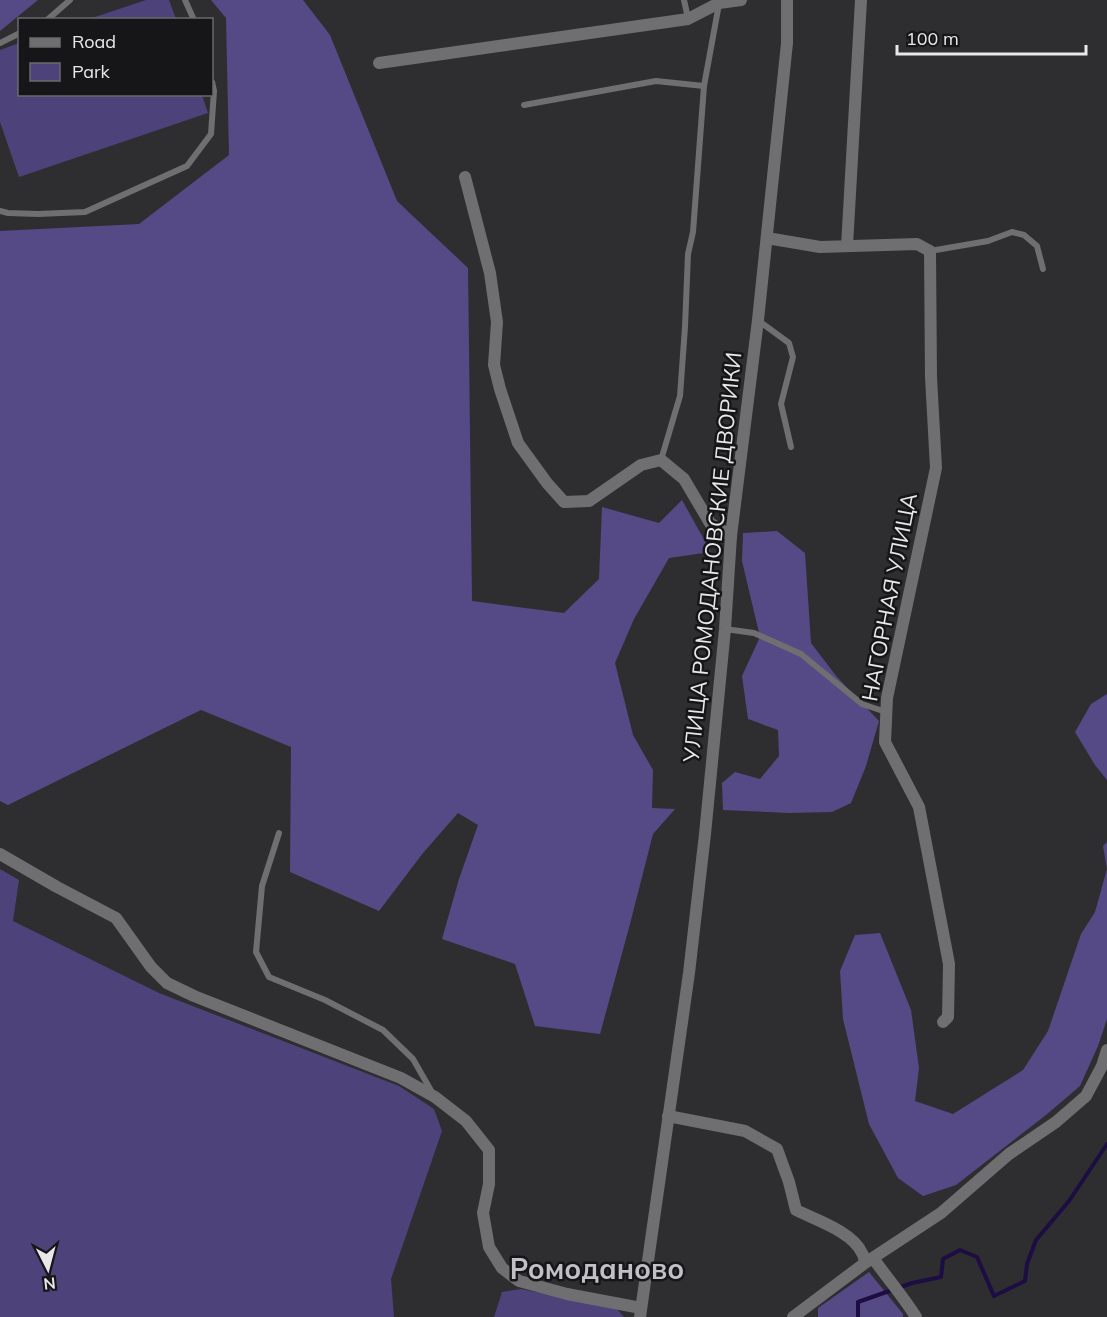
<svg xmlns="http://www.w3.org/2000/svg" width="1107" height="1317" viewBox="0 0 1107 1317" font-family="Mulish,sans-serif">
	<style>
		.green { fill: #4e427a }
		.forest { fill: #554a85 }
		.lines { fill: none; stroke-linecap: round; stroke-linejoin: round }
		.stream { stroke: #1e0d43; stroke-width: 4 }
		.service { stroke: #6f6f71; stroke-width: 6 }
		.minor { stroke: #6f6f71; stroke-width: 12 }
		.tertiary { stroke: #6f6f71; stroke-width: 12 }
		.labels { text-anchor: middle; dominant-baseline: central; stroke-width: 5; stroke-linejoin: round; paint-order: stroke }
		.street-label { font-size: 22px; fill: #e8e8ea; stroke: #161618 }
		.district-label { font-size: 28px; font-weight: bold; fill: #c1c1c5; stroke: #161618 }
	</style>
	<rect width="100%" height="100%" fill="#2e2e31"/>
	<path class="green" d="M146 0H169L176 19H89Z
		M19 43 20 94 202 95 208 113 19 177 0 122V50Z
		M0 869 19 880 13 921 159 993 399 1086 434 1109 442 1131 391 1279 394 1317H0Z
		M521 1289 616 1308 624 1317H494L502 1292Z"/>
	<path class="forest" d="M0 0H38L0 31Z
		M211 0H303L330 35 397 201 468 268 472 601 564 613 599 579 602 507 659 523 682 500 711 552 669 558 634 619 615 663 633 735 653 770 652 808 675 809 653 834 630 924 600 1034 535 1026 515 964 442 939 459 879 478 825 458 813 423 853 379 911 290 872 291 747 201 710 8 805 0 801V231L139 224 229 155 226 18Z
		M777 531 805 553 811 643 837 677 879 721 866 766 851 803 832 812 789 813 723 810 722 783 735 772 760 779 779 756 778 730 748 719 742 676 760 637 742 561 743 533Z
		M1107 694V780L1095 765 1075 732 1091 704Z
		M1107 842V1019L1098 1046 1080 1086 1046 1115 956 1185 923 1196 898 1178 869 1124 843 1019 840 971 855 935 880 933 911 1010 919 1068 915 1101 953 1114 1023 1070 1048 1031 1081 934 1095 912 1107 869 1103 846Z
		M869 1272 903 1314V1317H818V1308Z"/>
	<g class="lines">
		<path class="stream" d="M858 1317V1302L912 1283 941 1277 943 1259 960 1250 977 1257 994 1296 1025 1281 1027 1264 1036 1240 1069 1201 1107 1144"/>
		<path class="service" d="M185 0 194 20
			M684 0 688 18
			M47 20 70 0
			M0 43 20 33
			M524 105 656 81 704 86
			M0 211 8 213 38 214 85 212 187 166 211 134 214 91 212 82
			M930 251 988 241 1012 232 1024 235 1037 246 1043 269
			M759 321 789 343 793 357 781 404 791 447
			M661 460 680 396 685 327 688 254 693 232 704 86 719 4
			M725 629 754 633 801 654 862 704 886 712
			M279 833 262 886 256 952 269 977 325 1000 383 1030 413 1059 433 1094"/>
		<path class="minor" d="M379 63 688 19 719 3 741 0
			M465 177 490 273 497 322 494 365 500 389 518 443 547 483 564 502 589 501 641 465 661 460 684 479 710 523 731 536
			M767 238 820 247 917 244 930 251 931 377 936 468 887 698 885 742 919 807 949 964 948 1017 943 1022
			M847 246 861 0
			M0 854 57 887 116 918 151 967 167 983 194 996 401 1078 435 1097 466 1121 489 1150V1184L483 1213 489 1247 502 1268 519 1281 567 1294 641 1308
			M668 1116 745 1131 777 1149 789 1182 796 1210C816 1220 853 1232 862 1253 863 1253 865 1262 865 1263
			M873 1258C887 1278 903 1296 916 1317
			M793 1317 865 1263 941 1213 1009 1154 1056 1122 1086 1096 1102 1066 1107 1050"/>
		<path class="tertiary" d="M640 1317 689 973 705 834 725 629 731 536 758 320 787 43V0"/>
	</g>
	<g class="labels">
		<g class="street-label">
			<text transform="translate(712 557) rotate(-84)">УЛИЦА РОМОДАНОВСКИЕ ДВОРИКИ</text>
			<text transform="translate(889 597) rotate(-79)">НАГОРНАЯ УЛИЦА</text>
		</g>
		<g class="district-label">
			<text x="597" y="1268">Ромоданово</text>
		</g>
	</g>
	<rect x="18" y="18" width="195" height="78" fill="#161618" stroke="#6a6a6c" stroke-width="1.5"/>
	<rect x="30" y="38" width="30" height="9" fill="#6f6f71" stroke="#6a6a6c" stroke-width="1.5"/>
	<text x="72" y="48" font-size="18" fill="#e8e8ea">Road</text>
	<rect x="30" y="63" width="30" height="18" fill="#4e427a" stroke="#6a6a6c" stroke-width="1.5"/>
	<text x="72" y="78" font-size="18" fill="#e8e8ea">Park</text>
	<g transform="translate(48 1269) rotate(174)" stroke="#161618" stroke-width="4.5" paint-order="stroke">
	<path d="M0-4.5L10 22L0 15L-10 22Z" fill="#e8e8ea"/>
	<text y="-9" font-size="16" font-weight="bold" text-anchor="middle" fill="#e8e8ea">N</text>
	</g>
	<path d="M897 45v9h189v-9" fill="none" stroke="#e8e8ea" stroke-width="3"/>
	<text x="906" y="45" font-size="18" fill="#e8e8ea" stroke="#161618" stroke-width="4.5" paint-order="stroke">100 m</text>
</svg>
